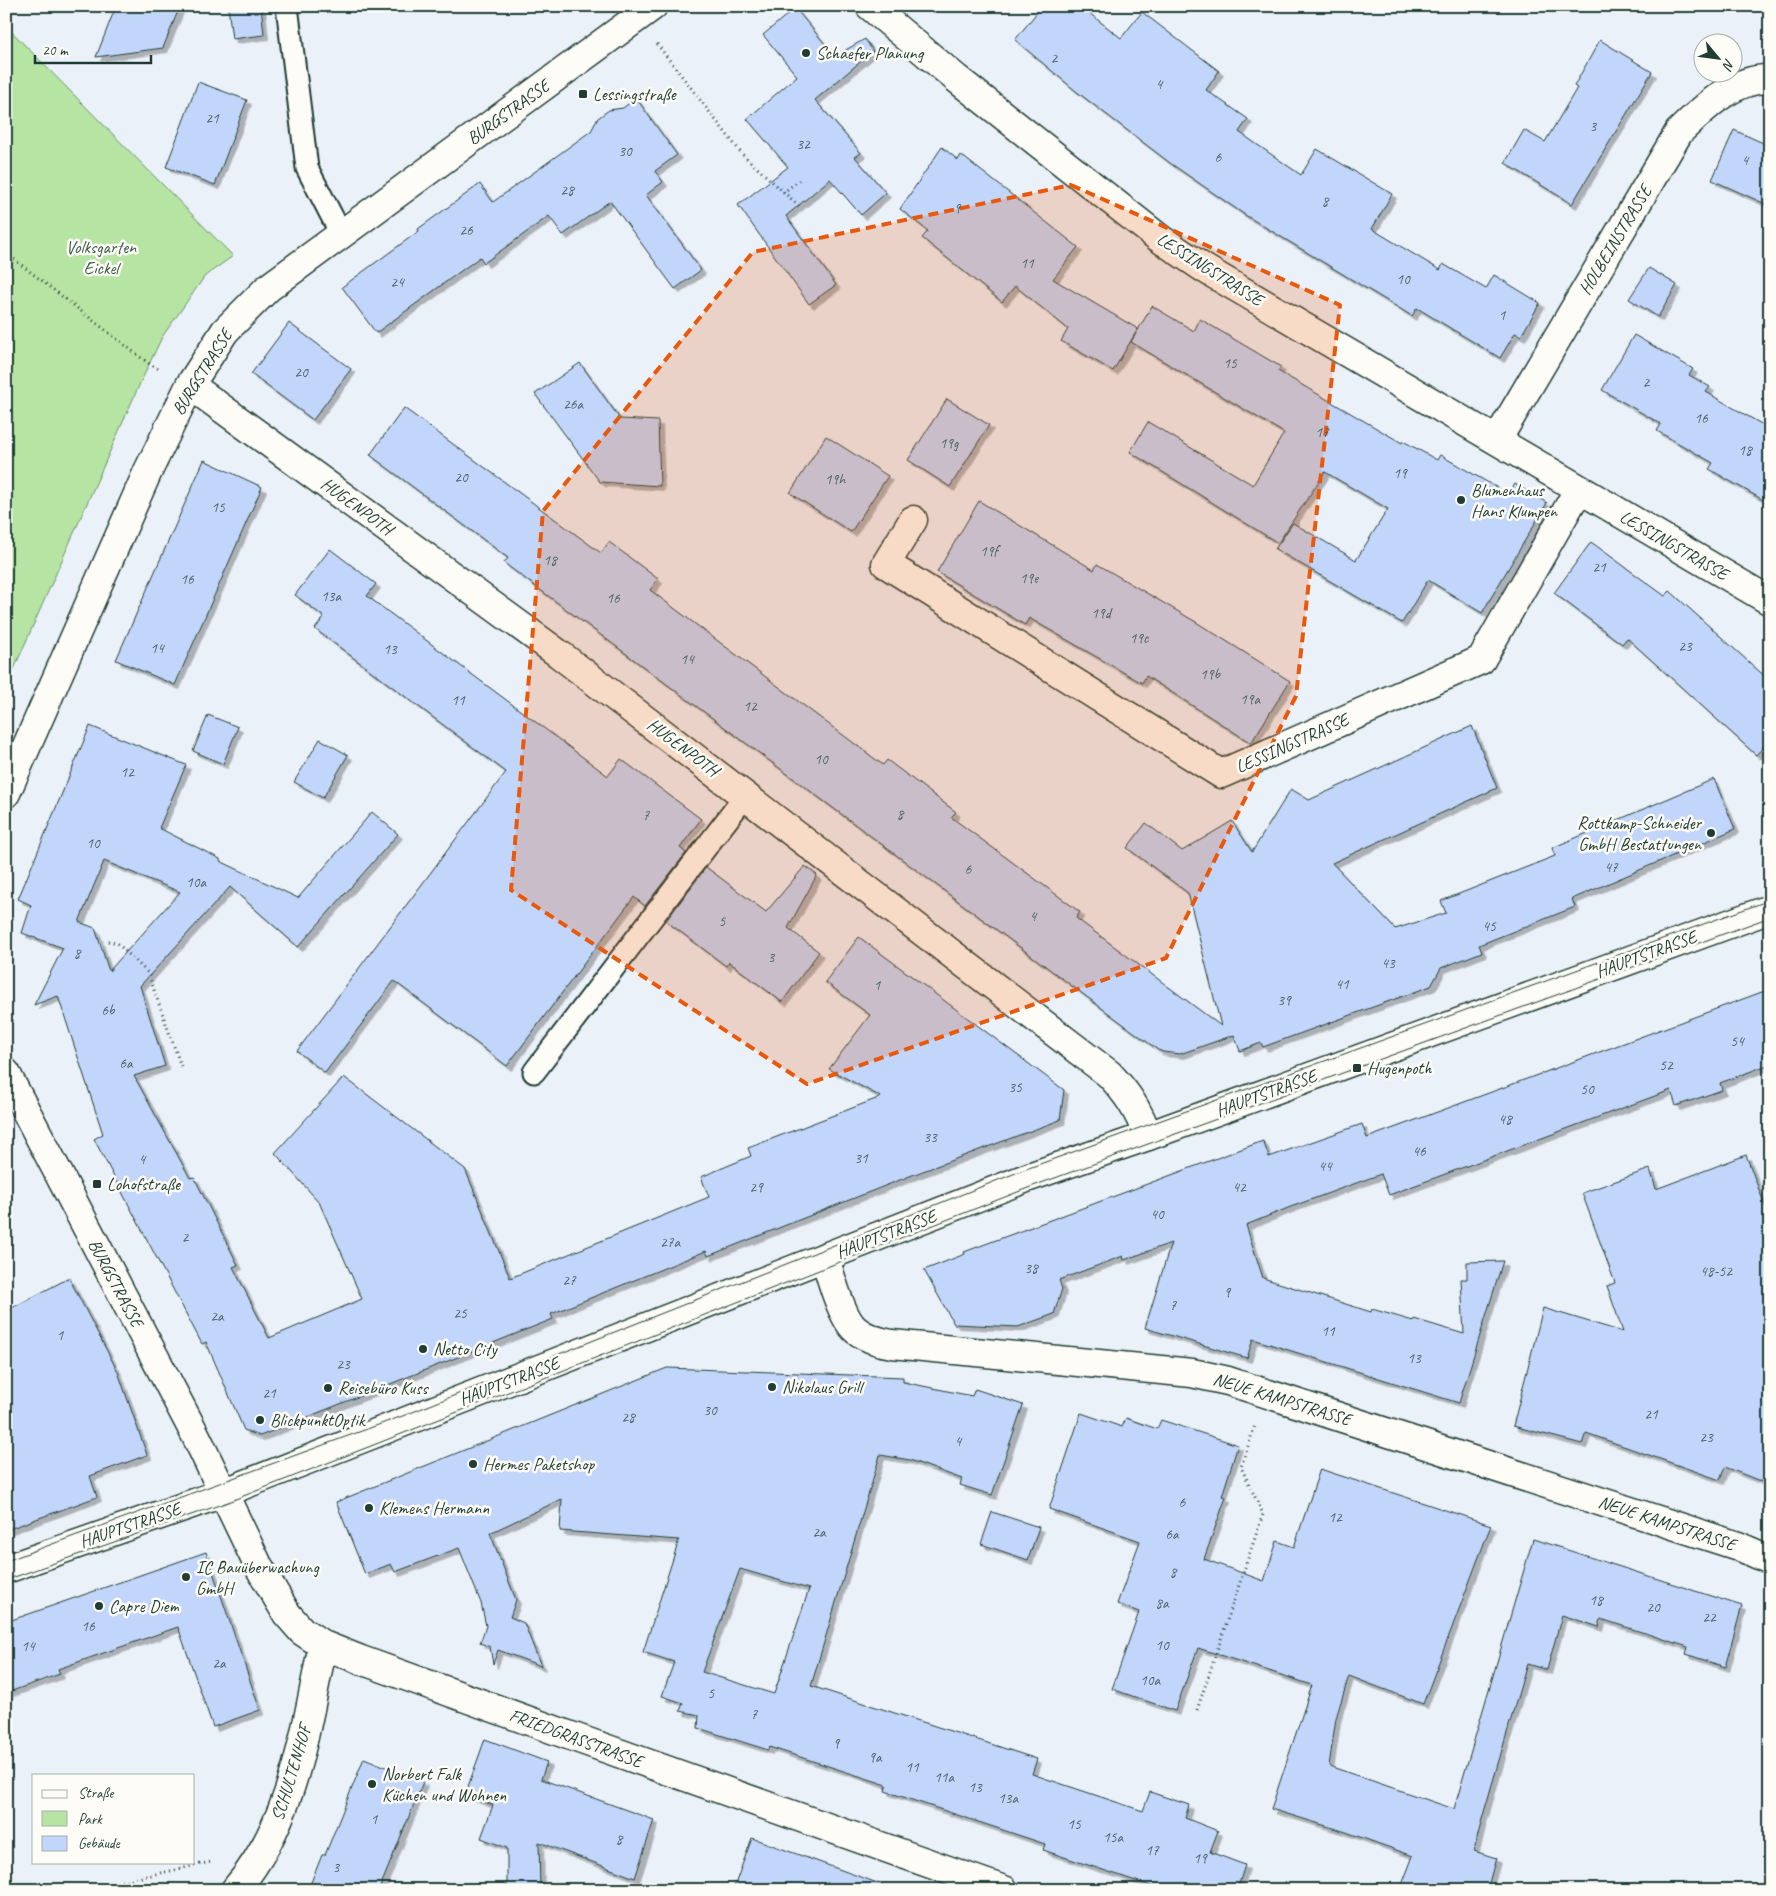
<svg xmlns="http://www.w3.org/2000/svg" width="1776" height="1896" viewBox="0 0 1776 1896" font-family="Caveat,sans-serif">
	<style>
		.green { fill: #b6e4a3; stroke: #6a906c }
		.building { fill: #c2d6fb; stroke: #1f3d34; fill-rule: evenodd; filter: url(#shadow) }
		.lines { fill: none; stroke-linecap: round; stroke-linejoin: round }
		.service-casing { stroke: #1f3d34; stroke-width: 25 }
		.minor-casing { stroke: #1f3d34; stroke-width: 31 }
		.tertiary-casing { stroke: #1f3d34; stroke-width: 31 }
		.path { stroke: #1f3d34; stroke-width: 3; stroke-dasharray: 1 4; stroke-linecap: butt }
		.service { stroke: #fdfcf7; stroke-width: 21 }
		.minor { stroke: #fdfcf7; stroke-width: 28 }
		.tertiary { stroke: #fdfcf7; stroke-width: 28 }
		.tram { stroke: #1f3d34; stroke-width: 1 }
		.marked { fill: #e8590c; fill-opacity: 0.2; stroke: #e8590c; stroke-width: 4; stroke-dasharray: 10 6; stroke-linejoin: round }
		.poi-dot { fill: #1f3d34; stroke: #fdfcf7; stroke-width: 2 }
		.labels { text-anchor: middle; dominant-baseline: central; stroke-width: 5; stroke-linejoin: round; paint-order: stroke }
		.number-label { font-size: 15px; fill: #486366 }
		.poi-label { font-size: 18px; fill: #1f3d34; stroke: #fdfcf7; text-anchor: start }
		.street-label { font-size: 18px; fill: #1f3d34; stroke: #fdfcf7 }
		.park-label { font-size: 18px; fill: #3d5e4a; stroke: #fdfcf7 }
	</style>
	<defs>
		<filter id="shadow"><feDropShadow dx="4.5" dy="4.5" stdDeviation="0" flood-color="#0004"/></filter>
	</defs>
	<rect width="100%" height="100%" fill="#ebf1f8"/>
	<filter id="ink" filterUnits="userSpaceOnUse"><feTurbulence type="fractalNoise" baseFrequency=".02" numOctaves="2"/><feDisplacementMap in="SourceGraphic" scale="10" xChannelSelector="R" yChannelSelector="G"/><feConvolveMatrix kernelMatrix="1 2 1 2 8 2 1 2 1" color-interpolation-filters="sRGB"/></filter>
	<g filter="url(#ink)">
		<path class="green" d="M6 26 233 256 205 276 162 337 137 390 6 687Z"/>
		<path class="building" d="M116 6H180L163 48 96 57Z
			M228 6H261L264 35 232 39Z
			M1042 6H1080L1121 38 1142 12 1219 71 1206 90 1248 119 1239 132 1301 175 1317 149 1392 194 1372 229 1440 270 1443 264 1486 289 1494 275 1540 303 1521 336 1515 333 1500 358 1417 308 1412 316 1245 215 1170 163 1077 92 1015 40Z
			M795 8 835 56 865 39 873 51 815 100 861 153 855 157 886 193 861 215 830 179 786 216 836 285 809 304 738 205 788 167 747 119 797 76 763 35Z
			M1600 40 1652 72 1572 204 1505 163 1524 130 1545 142 1577 88 1574 86Z
			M198 82 247 100 215 185 166 167Z
			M636 98 677 155 655 171 663 182 646 195 701 270 675 289 610 201 563 235 549 216 484 263 480 257 376 333 342 287 419 231 418 229 480 184 493 202 591 131 598 118 609 110 623 108Z
			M1734 130 1770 146V206L1712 180Z
			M942 147 958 160 961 155 1078 247 1053 279 1138 329 1113 371 1061 341 1068 329 1015 286 1002 302 922 238 928 231 900 209Z
			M1649 268 1677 285 1658 317 1629 299Z
			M1152 306 1194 331 1200 319 1281 367 1278 371 1402 443 1403 441 1437 460 1440 455 1508 494 1515 484 1547 503 1482 613 1428 580 1402 623 1275 549 1293 523 1356 560 1388 509 1325 472 1278 543 1130 452 1148 422 1253 485 1284 433 1131 342Z
			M289 323 351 369 313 420 251 374Z
			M1634 335 1693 369 1689 375 1710 387 1706 392 1770 429V504L1709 469 1713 463 1657 431 1661 424 1602 390Z
			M580 363 620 419 658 421 660 486 600 482 535 394Z
			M947 399 989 425 950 487 908 460Z
			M404 408 601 553 609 542 658 579 650 590 883 765 887 760 956 812 951 817 1080 912 1076 918 1221 1026 1188 893 1127 848 1146 823 1182 851 1232 821 1252 852 1291 789 1309 800 1472 726 1497 788 1332 863 1395 929 1446 913 1441 901 1555 856 1552 848 1714 779 1735 829 1572 899 1575 907 1479 945 1482 952 1441 968 1431 986 1263 1047 1261 1043 1240 1051 1234 1035 1180 1054 1163 1052 1158 1050 504 563 508 558 370 455Z
			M826 436 888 476 851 532 790 493Z
			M204 460 262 487 175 685 116 660Z
			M979 501 1094 570 1097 564 1196 622 1290 681 1251 743 1146 676 1142 683 1029 618 1025 625 937 572Z
			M1591 542 1665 596 1670 591 1770 681V740L1756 755 1627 638 1622 644 1554 593Z
			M330 549 376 584 367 596 608 776 621 759 701 819 680 848 686 853 645 906 634 897 507 1066 394 981 325 1073 297 1051 506 772 315 629 324 617 295 595Z
			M208 715 238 727 223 764 193 751Z
			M90 726 186 765 159 828 220 859V861L298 898 372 812 398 834 298 947 230 887 140 986 165 1066 134 1076 190 1178 194 1177 238 1265 233 1267 269 1338 362 1299 319 1202 275 1153 344 1077 465 1169 510 1278 709 1197 701 1177 751 1156 748 1148 881 1097 829 1069 870 1015 825 982 859 937 1064 1090 1060 1120 915 1174 708 1256 706 1251 551 1314 553 1319 260 1436 244 1430 206 1342 202 1344 94 1139 103 1134 58 996 34 1005 63 948 22 933 31 905 18 899ZM104 861 180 892 109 971 95 928 79 922Z
			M320 739 348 755 323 798 294 782Z
			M805 866 817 875 788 928 819 952 782 1002 729 962 726 966 666 921 706 867 766 912Z
			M1770 989V1064L1720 1083 1722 1090 1676 1106 1671 1090 1389 1195 1381 1174 1288 1208 1246 1225 1263 1278 1371 1312 1372 1309 1413 1321 1414 1319 1464 1334 1461 1279H1467V1262L1503 1261 1459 1403 1253 1339 1247 1358 1145 1328 1171 1243 1124 1260 1123 1256 1059 1280 1062 1289 1054 1314 1018 1327 954 1324 924 1270 965 1254 964 1252 1263 1141 1269 1157 1362 1124 1367 1138Z
			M1746 1155 1770 1219V1485L1725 1467 1720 1480 1586 1433 1582 1444 1513 1426 1543 1308 1623 1332 1607 1286 1615 1283 1582 1193 1650 1169 1656 1189Z
			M69 1278 118 1372 147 1455 90 1476 97 1497 6 1530V1311Z
			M667 1368 903 1377V1382L972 1396 975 1389 1023 1405 992 1495 960 1485 962 1479 910 1460 880 1455 811 1686 1037 1759 1032 1774 1143 1811 1150 1792 1189 1805 1185 1818 1218 1831 1210 1852 1245 1865 1237 1890H1163L1043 1850 1045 1844 885 1791 887 1785 769 1747 768 1750 698 1728 699 1715 680 1711 683 1703 662 1696 674 1662 643 1652 679 1540 560 1531 562 1499 490 1533 516 1600 510 1617 524 1623 541 1666 498 1650 493 1664 490 1647 480 1643 486 1626 481 1603 459 1548 395 1572 391 1564 365 1574 336 1502ZM740 1569 809 1589 774 1694 702 1672Z
			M1081 1413 1122 1427 1126 1418 1157 1429 1161 1420 1238 1445 1222 1496 1226 1497 1204 1559 1264 1581 1277 1541 1294 1547 1320 1469 1491 1525 1423 1704 1349 1676 1336 1718 1329 1766 1454 1809 1533 1539 1742 1606 1725 1667 1686 1654 1688 1647 1601 1619 1599 1627 1562 1615 1547 1670 1527 1664 1482 1819 1474 1851 1496 1858 1487 1890H1400L1413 1856 1346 1832 1271 1809 1312 1685 1198 1648 1175 1711 1112 1689 1139 1612 1117 1604 1140 1541 1049 1509Z
			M992 1512 1039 1527 1028 1560 981 1544Z
			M206 1552 260 1710 213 1727 178 1627 58 1669 60 1674 6 1693V1622Z
			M485 1739 547 1762 541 1779 654 1820 635 1878 539 1842 540 1890H507V1848L481 1838 493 1805 465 1795Z
			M364 1758 423 1782 379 1890H308L322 1855H325Z
			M752 1838 883 1885 882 1890H733Z"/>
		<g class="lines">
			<defs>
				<path id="service" d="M287 6 307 168 341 234
					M534 1072 746 795"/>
				<path id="minor" d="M870 6 957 79 1159 238 1205 269 1770 601
					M190 385 559 654 1109 1074C1128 1094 1138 1110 1148 1136
					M1497 440 1679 132C1704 108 1733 78 1770 79
					M913 520 886 564 1221 774 1481 660 1579 489
					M6 793 148 471 190 385 225 331 268 288 653 6
					M6 1073 196 1436 258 1565 287 1614 302 1631 323 1645 361 1660 582 1740 1004 1890
					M825 1257C830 1275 842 1319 856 1330 866 1338 879 1342 892 1344L1192 1373 1228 1381 1738 1546 1770 1560
					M235 1890C294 1822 305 1730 323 1645"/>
				<path id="tertiary" d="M6 1569 223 1493 1029 1177 1148 1136 1770 909"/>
			</defs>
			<use href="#service" class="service-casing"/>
			<use href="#minor" class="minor-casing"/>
			<use href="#tertiary" class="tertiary-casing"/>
			<path class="path" d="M657 44 742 154 799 206
				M783 193 799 180
				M6 253 148 363 159 369
				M108 941 118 944 148 973 181 1066
				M1197 1710 1263 1514 1241 1467 1255 1425
				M82 1890 211 1862"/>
			<use href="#service" class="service"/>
			<use href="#minor" class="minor"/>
			<use href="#tertiary" class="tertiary"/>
			<path class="tram" d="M6 1561 400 1417 1026 1169 1770 900
				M6 1580 228 1502 320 1466 1033 1186 1770 917"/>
		</g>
	</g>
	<path class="marked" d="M1071 185 1340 305 1296 696 1166 958 807 1084 511 890 543 511 753 252Z"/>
	<g class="poi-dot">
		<circle cx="806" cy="53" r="5"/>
		<rect x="578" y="89" width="10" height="10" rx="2.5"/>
		<circle cx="1461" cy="500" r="5"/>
		<circle cx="1711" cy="833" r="5"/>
		<rect x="1352" y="1063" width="10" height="10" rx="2.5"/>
		<rect x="92" y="1179" width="10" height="10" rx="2.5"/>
		<circle cx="423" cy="1349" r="5"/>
		<circle cx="772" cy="1387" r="5"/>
		<circle cx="328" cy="1388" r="5"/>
		<circle cx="260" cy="1420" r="5"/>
		<circle cx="473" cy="1464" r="5"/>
		<circle cx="369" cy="1508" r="5"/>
		<circle cx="186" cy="1577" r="5"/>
		<circle cx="99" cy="1606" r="5"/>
		<circle cx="372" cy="1784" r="5"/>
	</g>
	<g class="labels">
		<g class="number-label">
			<text x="1054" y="58">2</text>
			<text x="1159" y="84">4</text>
			<text x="212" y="118">21</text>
			<text x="1593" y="126">3</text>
			<text x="803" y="144">32</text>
			<text x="625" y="151">30</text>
			<text x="1218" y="157">6</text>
			<text x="1745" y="160">4</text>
			<text x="567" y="190">28</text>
			<text x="1325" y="201">8</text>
			<text x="957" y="208">9</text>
			<text x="466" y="230">26</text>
			<text x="1027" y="263">11</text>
			<text x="1403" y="279">10</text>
			<text x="397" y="282">24</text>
			<text x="1502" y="315">1</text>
			<text x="1230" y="363">15</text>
			<text x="301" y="372">20</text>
			<text x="1646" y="382">2</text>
			<text x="573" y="404">26a</text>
			<text x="1701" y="418">16</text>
			<text x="1322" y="432">17</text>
			<text x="949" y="443">19g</text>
			<text x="1745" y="450">18</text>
			<text x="1400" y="473">19</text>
			<text x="461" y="477">20</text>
			<text x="835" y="479">19h</text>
			<text x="218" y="507">15</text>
			<text x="989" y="551">19f</text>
			<text x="550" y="560">18</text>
			<text x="1599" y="567">21</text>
			<text x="1029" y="578">19e</text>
			<text x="187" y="579">16</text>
			<text x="331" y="596">13a</text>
			<text x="613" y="598">16</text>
			<text x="1101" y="613">19d</text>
			<text x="1139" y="638">19c</text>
			<text x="1685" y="646">23</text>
			<text x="157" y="648">14</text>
			<text x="390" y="649">13</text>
			<text x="687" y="659">14</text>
			<text x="1210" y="674">19b</text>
			<text x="1250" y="699">19a</text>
			<text x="458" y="700">11</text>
			<text x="750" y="706">12</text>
			<text x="821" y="759">10</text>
			<text x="127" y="772">12</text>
			<text x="900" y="814">8</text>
			<text x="646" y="815">7</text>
			<text x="93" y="843">10</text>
			<text x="1611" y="867">47</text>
			<text x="968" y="869">6</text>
			<text x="196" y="882">10a</text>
			<text x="1033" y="916">4</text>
			<text x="722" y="921">5</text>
			<text x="1489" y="926">45</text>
			<text x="77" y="953">8</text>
			<text x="771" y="957">3</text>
			<text x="1388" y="963">43</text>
			<text x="1342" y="984">41</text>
			<text x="877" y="985">1</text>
			<text x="1284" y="1000">39</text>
			<text x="108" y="1010">6b</text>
			<text x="1737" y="1041">54</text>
			<text x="126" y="1063">6a</text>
			<text x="1666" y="1065">52</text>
			<text x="1015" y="1087">35</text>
			<text x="1587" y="1089">50</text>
			<text x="1505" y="1119">48</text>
			<text x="930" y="1137">33</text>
			<text x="1419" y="1151">46</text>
			<text x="861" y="1158">31</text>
			<text x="142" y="1159">4</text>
			<text x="1325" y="1166">44</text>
			<text x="756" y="1187">29</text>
			<text x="1239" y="1187">42</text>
			<text x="1157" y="1214">40</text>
			<text x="185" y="1237">2</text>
			<text x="670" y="1242">27a</text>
			<text x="1031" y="1268">38</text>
			<text x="1716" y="1271">48-52</text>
			<text x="569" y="1280">27</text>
			<text x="1227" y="1292">9</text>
			<text x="1173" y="1305">7</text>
			<text x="460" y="1313">25</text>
			<text x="217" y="1316">2a</text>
			<text x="1328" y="1331">11</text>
			<text x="60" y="1335">1</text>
			<text x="1414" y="1358">13</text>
			<text x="343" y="1364">23</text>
			<text x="269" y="1393">21</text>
			<text x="710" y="1410">30</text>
			<text x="1651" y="1414">21</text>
			<text x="628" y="1417">28</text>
			<text x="1706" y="1437">23</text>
			<text x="958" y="1441">4</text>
			<text x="1182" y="1502">6</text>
			<text x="1335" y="1517">12</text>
			<text x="819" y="1532">2a</text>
			<text x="1172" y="1534">6a</text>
			<text x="1173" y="1572">8</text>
			<text x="1596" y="1600">18</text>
			<text x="1162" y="1603">8a</text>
			<text x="1653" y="1607">20</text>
			<text x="1709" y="1617">22</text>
			<text x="88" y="1626">16</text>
			<text x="1162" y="1645">10</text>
			<text x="28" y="1646">14</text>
			<text x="219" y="1663">2a</text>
			<text x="1150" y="1680">10a</text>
			<text x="711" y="1693">5</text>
			<text x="754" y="1714">7</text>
			<text x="836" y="1743">9</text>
			<text x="875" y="1757">9a</text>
			<text x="912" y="1767">11</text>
			<text x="944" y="1777">11a</text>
			<text x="975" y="1787">13</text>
			<text x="1008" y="1798">13a</text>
			<text x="374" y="1819">1</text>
			<text x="1074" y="1824">15</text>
			<text x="1113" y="1837">15a</text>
			<text x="619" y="1839">8</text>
			<text x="1152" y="1850">17</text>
			<text x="1200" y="1858">19</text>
			<text x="336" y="1867">3</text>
		</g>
		<g class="poi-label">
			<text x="816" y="53">Schaefer Planung</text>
			<text x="593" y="94">Lessingstraße</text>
			<text x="1471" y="490">Blumenhaus<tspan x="1471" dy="21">Hans Klumpen</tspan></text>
			<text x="1701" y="823" text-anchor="end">Rottkamp-Schneider<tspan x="1701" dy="21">GmbH Bestattungen</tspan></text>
			<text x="1367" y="1068">Hugenpoth</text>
			<text x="107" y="1184">Lohofstraße</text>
			<text x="433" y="1349">Netto City</text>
			<text x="782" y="1387">Nikolaus Grill</text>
			<text x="338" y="1388">Reisebüro Kuss</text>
			<text x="270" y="1420">BlickpunktOptik</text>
			<text x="483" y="1464">Hermes Paketshop</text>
			<text x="379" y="1508">Klemens Hermann</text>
			<text x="196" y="1567">IC Bauüberwachung<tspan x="196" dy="21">GmbH</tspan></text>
			<text x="109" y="1606">Capre Diem</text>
			<text x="382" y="1774">Norbert Falk<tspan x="382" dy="21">Küchen und Wohnen</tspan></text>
		</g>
		<g class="street-label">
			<text transform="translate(508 112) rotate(-36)">BURGSTRASSE</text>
			<text transform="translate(1615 240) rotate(-59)">HOLBEINSTRASSE</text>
			<text transform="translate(1210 269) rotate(32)">LESSINGSTRASSE</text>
			<text transform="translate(202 372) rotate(-58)">BURGSTRASSE</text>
			<text transform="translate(357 506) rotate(36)">HUGENPOTH</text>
			<text transform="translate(1674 545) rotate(30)">LESSINGSTRASSE</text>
			<text transform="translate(1292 743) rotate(-24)">LESSINGSTRASSE</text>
			<text transform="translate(683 747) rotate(37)">HUGENPOTH</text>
			<text transform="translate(1646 954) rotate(-20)">HAUPTSTRASSE</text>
			<text transform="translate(1266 1093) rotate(-20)">HAUPTSTRASSE</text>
			<text transform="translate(886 1234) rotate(-21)">HAUPTSTRASSE</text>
			<text transform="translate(116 1283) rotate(62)">BURGSTRASSE</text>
			<text transform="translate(509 1381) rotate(-21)">HAUPTSTRASSE</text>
			<text transform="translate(1282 1399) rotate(17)">NEUE KAMPSTRASSE</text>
			<text transform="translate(1667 1523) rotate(18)">NEUE KAMPSTRASSE</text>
			<text transform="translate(130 1525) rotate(-19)">HAUPTSTRASSE</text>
			<text transform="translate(576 1738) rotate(20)">FRIEDGRASSTRASSE</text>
			<text transform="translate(291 1773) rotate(-73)">SCHULTENHOF</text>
		</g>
		<g class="park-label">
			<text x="101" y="247">Volksgarten<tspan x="101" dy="21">Eickel</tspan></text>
		</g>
	</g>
	<rect width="1776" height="1896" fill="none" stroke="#fdfcf7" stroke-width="25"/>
	<rect x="12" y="12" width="1751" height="1871" fill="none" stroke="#1f3d34" stroke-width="2" filter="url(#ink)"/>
	<rect x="32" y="1774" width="162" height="90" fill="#fdfcf7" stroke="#a4b0a9"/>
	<rect x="42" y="1790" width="25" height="8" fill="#fdfcf7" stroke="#a4b0a9"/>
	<text x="78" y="1798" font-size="15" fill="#1f3d34">Straße</text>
	<rect x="42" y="1811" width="25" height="15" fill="#b6e4a3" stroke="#a4b0a9"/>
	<text x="78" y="1824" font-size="15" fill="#1f3d34">Park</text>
	<rect x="42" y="1836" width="25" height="15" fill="#c2d6fb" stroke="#a4b0a9"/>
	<text x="78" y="1848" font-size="15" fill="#1f3d34">Gebäude</text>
	<g transform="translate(1718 58) rotate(119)"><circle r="24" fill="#fdfcf7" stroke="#a4b0a9"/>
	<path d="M0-4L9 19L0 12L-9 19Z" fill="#1f3d34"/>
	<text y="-8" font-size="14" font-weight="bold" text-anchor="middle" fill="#1f3d34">N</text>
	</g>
	<path d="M35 55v8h116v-8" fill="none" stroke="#1f3d34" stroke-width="2.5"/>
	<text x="42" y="55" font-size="15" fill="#1f3d34" stroke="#fdfcf7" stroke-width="4" paint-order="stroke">20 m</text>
</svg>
